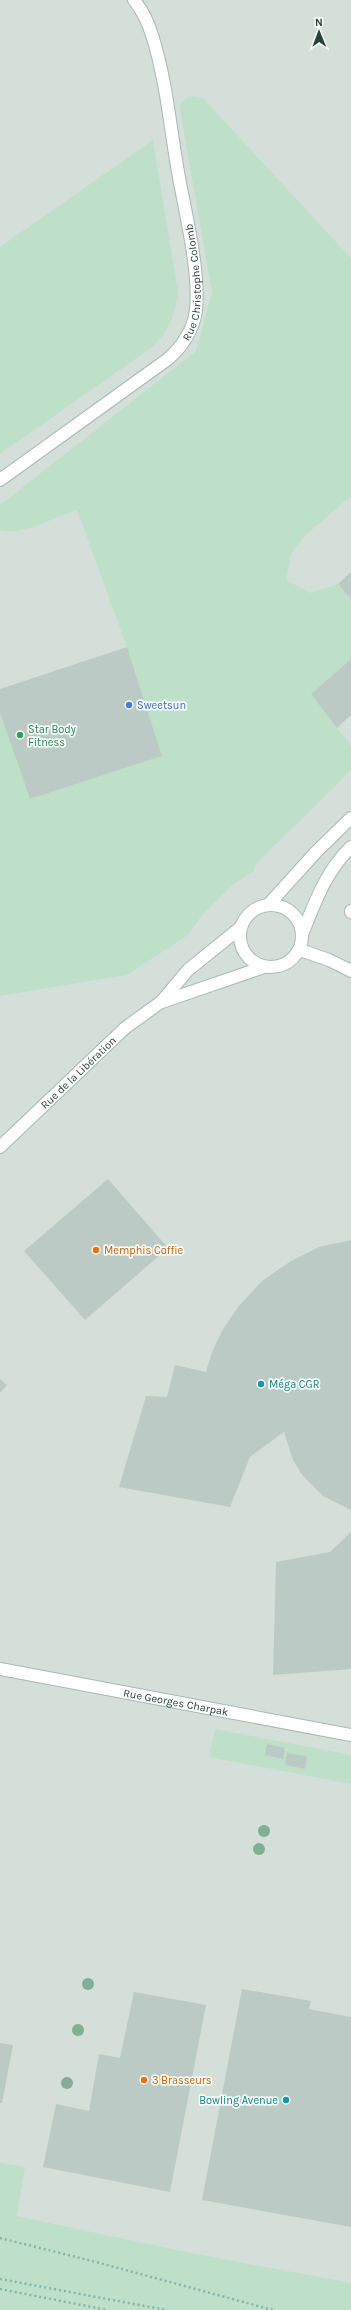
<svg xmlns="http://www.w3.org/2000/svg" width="351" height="2310" viewBox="0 0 351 2310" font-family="Karla,sans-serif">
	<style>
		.built { fill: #d4dfda }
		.green { fill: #bfe0c8 }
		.building { fill: #bbcac4 }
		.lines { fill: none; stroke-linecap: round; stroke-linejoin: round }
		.street-casing { stroke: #a8b8b2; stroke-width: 14 }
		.secondary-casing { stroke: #a4bbb3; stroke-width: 14 }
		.path { stroke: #86b3a5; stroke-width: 2.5; stroke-dasharray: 2 3; stroke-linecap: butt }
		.street { stroke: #fff; stroke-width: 12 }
		.secondary { stroke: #fff; stroke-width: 12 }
		.tree { fill: #80af93 }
		.shop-dot { fill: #3f7fe0; stroke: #f7fbf9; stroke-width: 1.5 }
		.leisure-dot { fill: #2e9e5b; stroke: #f7fbf9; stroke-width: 1.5 }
		.food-dot { fill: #e8710a; stroke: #f7fbf9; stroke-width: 1.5 }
		.culture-dot { fill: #0f9aa8; stroke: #f7fbf9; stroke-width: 1.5 }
		.labels { text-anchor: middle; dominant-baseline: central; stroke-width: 3.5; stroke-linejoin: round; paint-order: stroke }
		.street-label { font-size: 11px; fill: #24423a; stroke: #f7fbf9 }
		.shop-label { font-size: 11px; fill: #366cbe; stroke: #f7fbf9; text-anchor: start }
		.leisure-label { font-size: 11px; fill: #27864d; stroke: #f7fbf9; text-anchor: start }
		.food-label { font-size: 11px; fill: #c56008; stroke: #f7fbf9; text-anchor: start }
		.culture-label { font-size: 11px; fill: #0d838f; stroke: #f7fbf9; text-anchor: start }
	</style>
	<rect width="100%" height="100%" fill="#e6efeb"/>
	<path class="built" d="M0 0H351V2310H0Z"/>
	<path class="green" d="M189 96 203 98 351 258V496L302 538 291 555 286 580 311 593 338 584 351 599V659L311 694 351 746V770L256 864 253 872 236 882 202 915 188 935 127 975 0 996V713L30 799 162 756 127 647 77 510C57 516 20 537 0 530V505L196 351 212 292 179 105Z
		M153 140 178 291C176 314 168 333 151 348L0 454V247Z
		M215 1729 351 1755V1784L209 1757Z
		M0 2163 25 2167 17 2216 186 2252 351 2283V2310H0Z"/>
	<path class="building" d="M351 572V599L338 584Z
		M127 647 162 756 30 799 0 713V689Z
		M351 659V715L337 728 311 694Z
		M108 1179 168 1248 85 1320 24 1251Z
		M351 1240V1510L323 1496 303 1476 293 1460 284 1432 250 1457 230 1507 119 1487 146 1396 167 1397 175 1365 206 1372 212 1352 223 1329 238 1307 262 1281 291 1261 319 1247Z
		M0 1379 7 1385 0 1393Z
		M351 1532V1669L273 1675 276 1562 330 1552Z
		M267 1744 285 1748 283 1759 265 1755Z
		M287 1753 307 1756 305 1769 285 1765Z
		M242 1989 311 2001 309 2009 351 2017V2227L202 2200Z
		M134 1992 206 2005 170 2192 43 2167 56 2104 89 2111 99 2054 120 2058Z
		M0 2043 13 2045 2 2103H0Z"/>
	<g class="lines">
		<defs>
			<g id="street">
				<path id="s1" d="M0 480 168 359C182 347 194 329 196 310 200 270 185 212 178 172 170 126 166 79 152 35 148 22 142 10 134 0"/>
				<path d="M300 950 329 960 351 971"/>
				<path id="s2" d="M0 1669 351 1735"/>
			</g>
			<g id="secondary">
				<path d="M269 904 316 852 351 818"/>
				<circle cx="271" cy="936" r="31"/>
				<path d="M351 911V912"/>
				<path d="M303 932C316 900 326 871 351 847"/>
				<path d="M162 1002 264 967"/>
				<path id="s3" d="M0 1147 125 1028 161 1002 188 970 240 928"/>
			</g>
		</defs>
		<use href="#street" class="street-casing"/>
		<use href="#secondary" class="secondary-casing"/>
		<path class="path" d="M0 2238 96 2262 273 2310
			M0 2279 166 2310
			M0 2289 107 2310"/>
		<use href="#street" class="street"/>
		<use href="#secondary" class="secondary"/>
	</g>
	<g class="tree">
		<circle cx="264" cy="1831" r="6"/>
		<circle cx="259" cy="1849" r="6"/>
		<circle cx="88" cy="1984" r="6"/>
		<circle cx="78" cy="2030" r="6"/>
		<circle cx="67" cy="2083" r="6"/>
	</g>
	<circle class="shop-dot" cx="129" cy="705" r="4"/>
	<circle class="leisure-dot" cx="20" cy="735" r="4"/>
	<g class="food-dot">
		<circle cx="96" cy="1250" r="4"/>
		<circle cx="144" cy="2080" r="4"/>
	</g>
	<g class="culture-dot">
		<circle cx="261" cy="1384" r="4"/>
		<circle cx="286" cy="2100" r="4"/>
	</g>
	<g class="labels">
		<g class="street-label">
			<text stroke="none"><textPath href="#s1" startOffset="292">Rue Christophe Colomb</textPath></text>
			<text stroke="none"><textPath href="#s3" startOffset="108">Rue de la Libération</textPath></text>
			<text stroke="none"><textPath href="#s2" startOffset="179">Rue Georges Charpak</textPath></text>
		</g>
		<g class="shop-label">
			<text x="137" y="705">Sweetsun</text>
		</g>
		<g class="leisure-label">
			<text x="28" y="729">Star Body<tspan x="28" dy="13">Fitness</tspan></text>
		</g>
		<g class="food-label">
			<text x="104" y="1250">Memphis Coffie</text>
			<text x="152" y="2080">3 Brasseurs</text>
		</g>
		<g class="culture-label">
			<text x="269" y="1384">Méga CGR</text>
			<text x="278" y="2100" text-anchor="end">Bowling Avenue</text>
		</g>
	</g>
	<g transform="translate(319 32) rotate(359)" stroke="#f7fbf9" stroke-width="3" paint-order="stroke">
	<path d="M0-3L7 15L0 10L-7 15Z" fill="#24423a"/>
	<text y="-6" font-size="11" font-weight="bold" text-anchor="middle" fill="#24423a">N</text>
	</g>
</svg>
